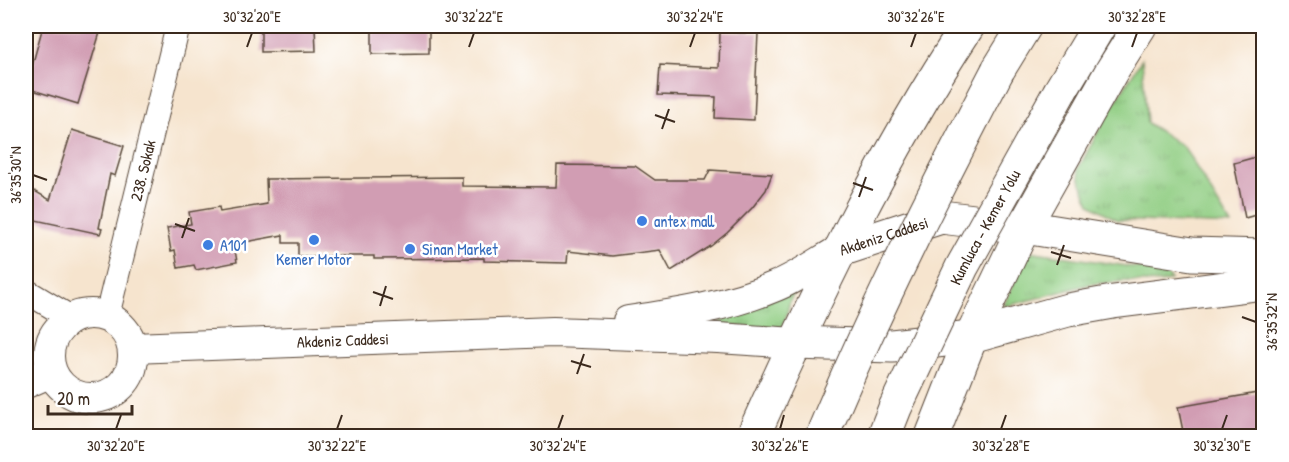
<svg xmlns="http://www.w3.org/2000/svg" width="1289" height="462" viewBox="0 0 1289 462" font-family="'Patrick Hand',sans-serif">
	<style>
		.grass { fill: url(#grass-tufts); stroke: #667c50; stroke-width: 1.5 }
		.building { fill: #d19db3 }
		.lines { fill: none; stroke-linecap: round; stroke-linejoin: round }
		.minor-casing { stroke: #574638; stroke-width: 26 }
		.tertiary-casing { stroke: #574638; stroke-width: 32 }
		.secondary-casing { stroke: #574638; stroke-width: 35 }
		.trunk-casing { stroke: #574638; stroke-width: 35 }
		.minor { stroke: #fff; stroke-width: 24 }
		.tertiary { stroke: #fff; stroke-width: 30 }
		.secondary { stroke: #fff; stroke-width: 33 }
		.trunk { stroke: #fff; stroke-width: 33 }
		.trunk-bridge-casing { stroke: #574638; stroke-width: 35; stroke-linecap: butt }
		.trunk-bridge { stroke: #fff; stroke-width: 33 }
		.ticks { fill: none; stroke: #3b2a1e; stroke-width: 2 }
		.shop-dot { fill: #3f7fe0; stroke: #fff; stroke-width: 2 }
		.labels { text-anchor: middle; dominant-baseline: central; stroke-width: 5; stroke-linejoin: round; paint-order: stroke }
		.street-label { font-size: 16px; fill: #3b2a1e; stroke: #fff }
		.shop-label { font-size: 16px; fill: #366cbe; stroke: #fff; text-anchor: start }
		.neatline { fill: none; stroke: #3b2a1e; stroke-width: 2 }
		.ticks-label { font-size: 15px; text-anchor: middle; fill: #3b2a1e }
	</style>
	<defs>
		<pattern id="grass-tufts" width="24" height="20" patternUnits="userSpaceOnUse" patternTransform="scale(1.5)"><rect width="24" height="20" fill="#91ce83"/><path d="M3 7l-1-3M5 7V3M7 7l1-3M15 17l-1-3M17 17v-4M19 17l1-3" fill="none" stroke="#7eb171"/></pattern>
	</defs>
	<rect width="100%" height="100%" fill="#fff"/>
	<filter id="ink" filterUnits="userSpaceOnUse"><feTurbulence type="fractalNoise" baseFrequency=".0167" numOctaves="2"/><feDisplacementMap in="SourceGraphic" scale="12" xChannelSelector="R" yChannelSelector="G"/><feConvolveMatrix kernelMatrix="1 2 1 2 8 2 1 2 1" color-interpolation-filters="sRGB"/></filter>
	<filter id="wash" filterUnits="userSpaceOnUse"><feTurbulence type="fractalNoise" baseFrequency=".008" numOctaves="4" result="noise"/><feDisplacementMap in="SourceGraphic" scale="24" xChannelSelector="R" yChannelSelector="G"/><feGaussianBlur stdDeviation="1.35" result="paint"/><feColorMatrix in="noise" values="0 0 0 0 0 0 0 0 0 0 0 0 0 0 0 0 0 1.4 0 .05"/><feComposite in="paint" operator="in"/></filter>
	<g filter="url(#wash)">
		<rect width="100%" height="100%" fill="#f6e4ce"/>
		<path class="grass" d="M1142 59 1147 123 1184 147 1231 225 1117 220 1090 204 1081 183 1078 169 1105 119Z
			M1029 251 1166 272 1171 280 1161 283 1126 281 1090 284 1003 307Z
			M798 285 790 301 782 333 716 323 750 309Z"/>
		<g id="blocks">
			<path class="building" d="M43 26H102L78 104 26 88Z
				M261 26H315L316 51 261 52Z
				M372 26H429V53L372 54Z
				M720 32 758 33 754 120 715 118 716 97 658 95 660 65 719 68Z
				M72 130 124 146 115 176 110 174 99 228 102 229 100 234 26 218V186L50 200Z
				M1263 155V213L1245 218 1234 163Z
				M557 165 635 166 655 180H705L710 170 772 174 766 190 752 208 727 233 711 246 671 271 660 250 612 256 568 251 567 263 484 261V258L374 259V256H298V243H283V235L234 244 237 262 196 270 194 265 178 268 175 250 171 251 167 228 191 224 189 212 219 207 220 212 267 204 266 179 462 177V186L556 187Z
				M1263 392V436H1184L1178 407Z"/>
		</g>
	</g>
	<g filter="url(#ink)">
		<use href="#blocks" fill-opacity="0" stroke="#574638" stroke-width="1.5"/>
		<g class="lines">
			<defs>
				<g id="minor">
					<path d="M26 291 71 318"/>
					<path id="s1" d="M107 316 178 26"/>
				</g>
				<g id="tertiary">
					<circle cx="91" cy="356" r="42"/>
					<path d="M628 321C678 314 729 306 776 286 798 277 819 262 840 250"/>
					<path id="s2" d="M133 348 553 332 718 338 795 343"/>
					<path d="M26 383 51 372"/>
				</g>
				<g id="secondary">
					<path id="s3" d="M840 250 941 217 1024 227 1192 254 1264 256"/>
					<path d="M795 343 892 346 971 337 1068 310 1113 302 1264 283"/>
				</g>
				<path id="trunk" d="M998 70 1025 26
					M1060 91 1099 26
					M753 436C816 295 883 155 968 26
					M932 436 971 337 1024 227 1111 72 1140 26"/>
			</defs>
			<use href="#minor" class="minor-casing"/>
			<use href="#tertiary" class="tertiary-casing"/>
			<use href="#secondary" class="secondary-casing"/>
			<use href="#trunk" class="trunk-casing"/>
			<use href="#minor" class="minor"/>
			<use href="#tertiary" class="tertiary"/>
			<use href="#secondary" class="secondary"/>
			<use href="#trunk" class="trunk"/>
			<defs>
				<g id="trunk-bridge">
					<path d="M822 436C874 311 935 191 998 70"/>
					<path id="s4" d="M884 436 895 408 962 267 1060 91"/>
				</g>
			</defs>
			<use href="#trunk-bridge" class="trunk-bridge-casing"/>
			<use href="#trunk-bridge" class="trunk-bridge"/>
		</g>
	</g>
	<path class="ticks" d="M247 47 252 33M469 47 474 33M690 47 695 33M911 47 916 33M1132 47 1137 33M655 115 675 122M662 129 669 109M33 175 47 180M853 183 873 190M859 197 866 177M175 224 195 231M182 238 189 218M1051 252 1071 258M1057 265 1064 245M373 292 393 299M380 306 386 286M1242 317 1256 322M571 361 591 367M577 374 584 354M116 429 121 415M337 429 342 415M558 429 563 415M780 429 784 415M1001 429 1006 415M1222 429 1227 415"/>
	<g class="shop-dot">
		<circle cx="642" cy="221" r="6"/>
		<circle cx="314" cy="240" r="6"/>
		<circle cx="208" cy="245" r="6"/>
		<circle cx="410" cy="249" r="6"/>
	</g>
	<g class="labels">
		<g class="street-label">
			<text stroke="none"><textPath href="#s1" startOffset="150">238. Sokak</textPath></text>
			<text stroke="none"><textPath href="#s4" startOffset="232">Kumluca - Kemer Yolu</textPath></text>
			<text stroke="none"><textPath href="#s3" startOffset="46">Akdeniz Caddesi</textPath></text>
			<text stroke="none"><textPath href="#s2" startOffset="210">Akdeniz Caddesi</textPath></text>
		</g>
		<g class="shop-label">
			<text x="654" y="221">antex mall</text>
			<text x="220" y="245">A101</text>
			<text x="422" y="249">Sinan Market</text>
			<text x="314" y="259" text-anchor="middle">Kemer Motor</text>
		</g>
	</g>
	<rect width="1289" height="462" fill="none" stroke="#fff" stroke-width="66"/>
	<path d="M48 405v9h84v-9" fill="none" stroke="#3b2a1e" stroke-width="3"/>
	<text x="57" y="405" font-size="18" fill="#3b2a1e" stroke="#ffffff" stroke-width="4.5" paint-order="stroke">20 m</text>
	<rect x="33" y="33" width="1223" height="396" class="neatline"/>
	<g class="ticks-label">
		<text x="252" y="22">30°32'20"E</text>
		<text x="474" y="22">30°32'22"E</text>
		<text x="695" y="22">30°32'24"E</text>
		<text x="916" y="22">30°32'26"E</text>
		<text x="1137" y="22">30°32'28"E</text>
		<text transform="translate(16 175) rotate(-90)" y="5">36°35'30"N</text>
		<text transform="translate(1272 322) rotate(-90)" y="5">36°35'32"N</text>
		<text x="116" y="451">30°32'20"E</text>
		<text x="337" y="451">30°32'22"E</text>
		<text x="558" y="451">30°32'24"E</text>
		<text x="780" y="451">30°32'26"E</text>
		<text x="1001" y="451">30°32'28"E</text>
		<text x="1222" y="451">30°32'30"E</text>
	</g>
</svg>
